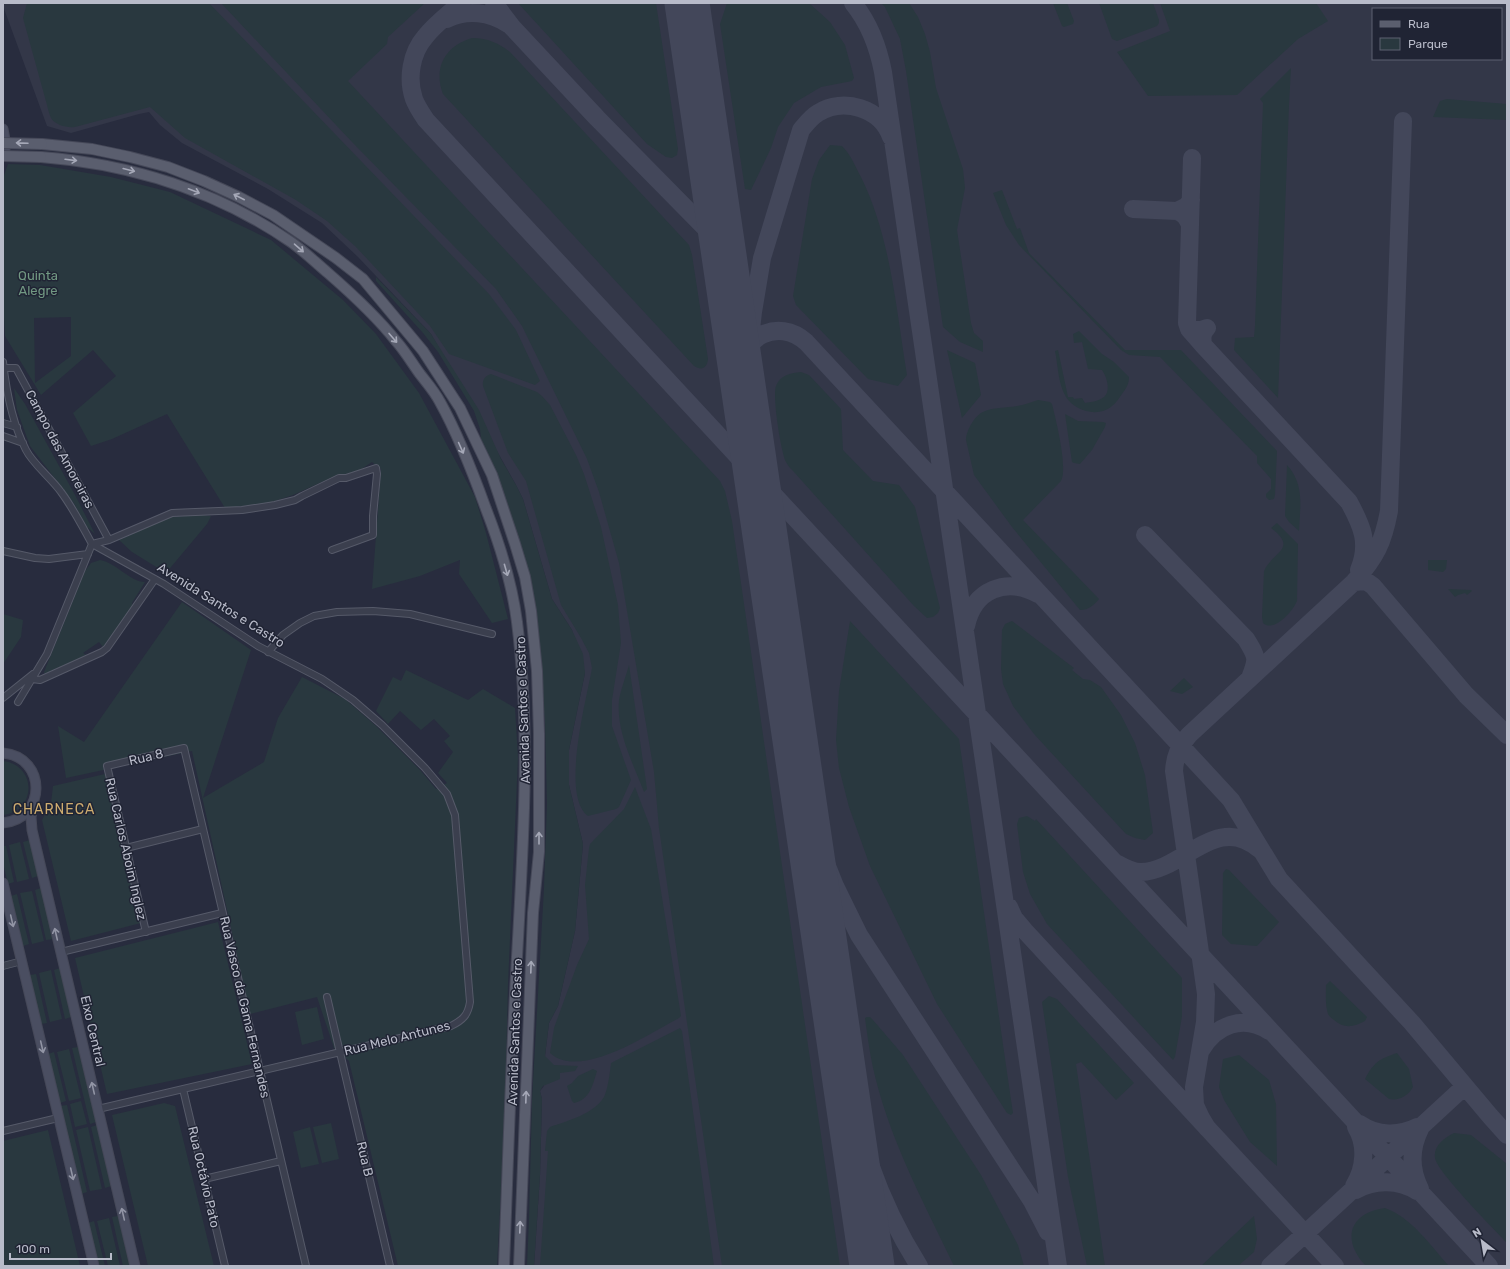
<svg xmlns="http://www.w3.org/2000/svg" width="1510" height="1269" viewBox="0 0 1510 1269" font-family="Rubik,sans-serif">
	<style>
		.airport { fill: #333748; fill-rule: evenodd }
		.green { fill: #29383f; fill-rule: evenodd }
		.lines { fill: none; stroke-linecap: round; stroke-linejoin: round }
		.taxiway { stroke: #43475a; stroke-width: 18 }
		.runway { stroke: #43475a; stroke-width: 45 }
		.street-casing { stroke: #565a69; stroke-width: 8 }
		.secondary-casing { stroke: #454858; stroke-width: 11 }
		.primary-casing { stroke: #454858; stroke-width: 12 }
		.street { stroke: #3b3f4e; stroke-width: 6 }
		.secondary { stroke: #4a4e61; stroke-width: 9 }
		.primary { stroke: #5a5e6e; stroke-width: 10 }
		.primary-bridge-casing { stroke: #454858; stroke-width: 12; stroke-linecap: butt }
		.primary-bridge { stroke: #5a5e6e; stroke-width: 10 }
		.oneway { stroke: #a5a8b7 }
		.oneway2 { stroke: #9295a5 }
		.labels { text-anchor: middle; dominant-baseline: central; stroke-width: 3; stroke-linejoin: round; paint-order: stroke }
		.park-label { font-size: 13px; fill: #719882; stroke: #202434 }
		.street-label { font-size: 13px; fill: #b8bbc9; stroke: #202434 }
		.neighbourhood-label { font-size: 14px; letter-spacing: 1px; fill: #cdac6f; stroke: #202434 }
	</style>
	<rect width="100%" height="100%" fill="#282c3e"/>
	<path class="airport" d="M3 3H1507V1266H534L540 1175 542 1099 540 1091 544 1086 545 1056 549 1023 558 1006 575 931 583 844 569 785V750L585 673 572 630 552 599 523 499 516 485 431 334 358 257 322 223 268 189 182 143 160 125 149 112 139 114 71 133 47 126 3 6ZM1373 9H1501V59H1373Z"/>
	<path class="green" d="M27 3H209L489 294 516 330 540 381 535 385 449 354 430 326 356 247 327 221 296 200 185 138 150 107 75 127C67 128 55 125 51 118 49 114 48 109 47 105L23 18Z
		M221 3H425L388 37 387 44 348 81 720 481 725 491 732 521 840 1266H722L659 828 654 772 619 563 599 492 587 459 522 326 496 289 352 142Z
		M518 3H656L678 149 677 155 672 158 666 157 647 144Z
		M727 3H809L830 22 845 45 854 78 852 81 821 87 794 103 778 127 771 148 751 190 745 189 720 24Z
		M881 3H909L918 17 925 34 930 52 936 88 963 169 965 188 957 230 971 323 974 333 983 341V352L960 342 943 327 906 71 900 39 885 7Z
		M1053 3H1067L1074 21 1073 24 1064 27 1062 26Z
		M1099 3H1153L1159 20V23L1157 26 1117 41 1112 39Z
		M1160 3H1316L1328 21 1298 39 1237 95 1148 96 1117 52 1170 31Z
		M472 38C488 38 498 43 510 52L689 245 692 255 708 359C707 368 702 371 694 366L443 94C433 68 445 46 472 38Z
		M1291 68 1289 105 1278 398 1234 350 1235 338 1254 337 1255 326 1263 103 1260 99Z
		M1447 99 1507 104V120L1433 117 1440 101Z
		M830 145 842 146C851 155 855 166 861 177 891 238 896 309 907 375L898 386 868 379 796 305 793 296 812 179 819 160Z
		M8 164 40 165 111 177 170 192 271 240 343 300 376 334 419 393 475 497 486 533 508 619 492 623 459 574 460 560 420 576 372 589 381 469 372 462 360 470 347 475 333 477 293 495 269 503 225 508 167 414 112 439 91 446 73 413 116 376 93 350 41 395 5 336 3 299V178ZM71 317V356L35 383 34 318Z
		M1002 190 1017 229 1020 228 1029 253 1125 350H1181L1277 451 1275 495 1274 499 1269 500 1266 497V494L1271 489V479L1257 463V456L1160 357 1129 355 1121 350 1019 245 1006 225 993 193Z
		M376 277 431 334 479 410 501 459 516 485 523 499 552 599 572 630 583 654 585 673 569 750V785L583 844 575 931 558 1006 549 1023 545 1056 554 1065 578 1066 575 1071 560 1073V1079L543 1086 540 1091 542 1099 540 1175 534 1266H527L529 1219 532 1100 544 888 547 804 545 722 538 656 529 589 492 464 481 439 480 429 474 411 438 352 423 333 376 281Z
		M1079 331 1102 354 1114 362 1129 377C1129 384 1126 389 1122 394 1119 398 1116 403 1112 406 1098 418 1075 411 1066 397 1058 384 1058 365 1055 351L1058 350 1068 397H1073L1074 399 1082 398 1085 403C1091 402 1099 401 1104 397 1111 391 1107 377 1102 370L1088 369 1082 342 1074 343 1073 334Z
		M947 350 975 363 981 395 962 418Z
		M801 372 809 375 841 409 843 450 873 481 899 485 915 507 940 608 938 613 933 617 927 618 914 606 794 472C791 469 788 466 786 462 781 452 772 396 776 386 780 375 791 373 801 372Z
		M491 374 537 392 542 396 550 405 576 455 584 474 601 527 618 605 621 643 612 700V726L631 780 619 807 616 809 588 816C560 796 587 698 592 668L589 653 581 638 561 605 526 481 508 453 483 386C482 380 485 376 491 374Z
		M14 388 25 404 75 495 95 534 87 527 73 502 30 446 17 410Z
		M1038 400 1050 402 1052 404C1056 420 1068 468 1061 481L1023 520 1099 599C1094 605 1089 610 1080 610L1012 527 974 475 966 440C966 431 975 415 983 412 992 407 1007 408 1017 406 1024 405 1031 402 1038 400Z
		M1065 414 1078 421 1103 422 1106 423 1105 427 1092 450 1080 464 1074 463 1072 462Z
		M1287 465C1305 485 1300 507 1299 531L1289 522 1285 516Z
		M202 515 211 516 207 524 166 573 132 552 119 540 170 517Z
		M1277 523 1298 544 1297 601C1293 611 1274 633 1263 623L1262 617 1264 571C1272 552 1299 549 1271 528Z
		M100 560C117 563 130 582 145 582L132 603 134 608 128 619 103 647 99 642 83 653 86 655 45 674 44 672 85 571 91 563Z
		M1428 560H1447L1446 569 1443 572 1428 570Z
		M1448 589 1471 590 1472 591 1467 595 1465 593 1458 595 1455 597Z
		M182 602 251 650 203 798 264 762 278 718 302 677 345 699 375 725 421 771 436 789 447 783 438 773 453 752 444 741 450 736 434 719 421 730 400 711 388 724 376 711 393 677 401 681 406 670 468 700 483 689 515 708 518 758 508 984 505 1113 497 1266H398L349 1061 334 1048 317 997 250 1014 192 751 66 778 58 726 84 742Z
		M3 614 23 620 21 637 3 664Z
		M850 621 959 739 1011 1100 1013 1113 1011 1115 1007 1113 937 1004 870 866 849 807 839 768 836 740 839 691Z
		M1012 621 1074 668 1072 670 1083 679 1090 680 1101 687 1121 715 1135 743 1145 775 1153 833 1145 840 1135 838 1126 834 1034 734 1013 706 1003 684 1001 669 1002 630 1005 624Z
		M629 665 647 789 644 792C633 763 616 732 619 700 621 689 626 676 629 665Z
		M1184 678 1193 687 1182 694 1170 691Z
		M3 761C37 765 37 811 3 815Z
		M105 774 141 923 71 941 42 820 51 803 53 786Z
		M635 787 651 829 681 1016 679 1018C650 1033 580 1081 550 1053L554 1028 577 965 589 939 585 885 589 848 590 844 624 809Z
		M1027 816 1035 821 1036 819 1182 978V1016L1175 1057 1173 1060 1047 924 1030 894 1023 872 1017 824 1019 818Z
		M30 840 38 876 32 878 23 842Z
		M20 842 29 879 17 882 9 845Z
		M3 846H6L14 882 8 884 3 863Z
		M1226 869 1229 870 1279 922 1257 946 1231 944 1222 935 1223 873Z
		M41 888 53 939 46 940 35 890Z
		M32 891 44 941 32 944 20 893Z
		M17 894 29 944 23 946 11 896Z
		M218 922 252 1064 107 1094 75 958Z
		M60 968 71 1017 65 1019 54 970Z
		M51 970 62 1019 50 1022 39 973Z
		M36 974 47 1023 41 1024 30 975Z
		M1330 981 1367 1017 1365 1021C1354 1027 1344 1029 1334 1020 1331 1018 1329 1016 1328 1014 1325 1005 1326 994 1326 985Z
		M1049 996 1057 999 1134 1083 1116 1100 1081 1062 1076 1064 1105 1266H1087L1068 1177 1042 1002Z
		M317 1007 324 1039 302 1045 295 1012Z
		M867 1017H870L873 1020 903 1055 981 1175 1018 1245 1024 1266H954C923 1201 887 1135 872 1063 869 1048 867 1033 865 1018Z
		M680 1028 682 1031 714 1266H540L548 1151H545L547 1131 550 1127C567 1121 594 1114 604 1097 608 1089 610 1072 611 1063Z
		M78 1047 96 1122 90 1124 72 1048Z
		M69 1049 81 1098 69 1101 57 1052Z
		M54 1052 66 1101 60 1103 48 1054Z
		M1397 1053 1409 1069 1413 1087C1408 1096 1399 1101 1389 1099L1365 1079C1374 1062 1379 1059 1397 1053Z
		M1239 1055 1269 1080 1276 1104 1277 1166 1250 1142 1224 1100 1219 1087 1223 1059Z
		M593 1069 597 1071C593 1084 590 1100 574 1103L572 1101 567 1086 572 1083 578 1076Z
		M81 1101 87 1124 75 1127 70 1104Z
		M164 1103 175 1106 214 1266H148L112 1115Z
		M67 1105 87 1192 81 1194 60 1106Z
		M331 1123 339 1159 322 1163 313 1127Z
		M97 1125 111 1186 105 1188 91 1127Z
		M88 1127 102 1189 90 1191 76 1130Z
		M310 1127 319 1164 301 1168 293 1132Z
		M48 1130 80 1266H3V1141Z
		M1454 1133 1471 1135 1507 1164V1243C1494 1229 1437 1172 1435 1158 1433 1146 1444 1138 1454 1133Z
		M1385 1208C1411 1217 1431 1246 1449 1266H1366C1341 1240 1349 1213 1385 1208Z
		M118 1216 130 1266H123L112 1217Z
		M1254 1216 1257 1239 1254 1252 1238 1266H1201Z
		M109 1218 120 1266H108L97 1221Z
		M94 1221 105 1266H98L88 1223Z"/>
	<g class="lines">
		<path class="taxiway" d="M461 3C449 14 435 24 425 37 411 53 407 79 414 99 417 107 422 114 426 120L1489 1266
			M494 3 512 27 597 118 723 246
			M853 3C870 24 878 46 883 72L1058 1266
			M447 19C467 9 490 12 508 24
			M690 22 693 3
			M1191 200 1187 206 1177 211C1185 214 1187 218 1190 225L1192 158
			M1133 209 1177 211
			M1189 329 1201 330 1207 328C1202 333 1202 337 1203 345L1189 329 1187 323 1190 225
			M1203 345 1349 502C1362 526 1370 543 1359 570
			M742 374C739 337 778 317 806 342L1231 800 1279 879 1412 1023 1490 1116 1507 1135
			M750 435 748 397 749 347 753 312 762 258 801 130C806 124 811 117 818 113 843 97 881 108 891 137
			M1145 535 1246 639C1257 657 1258 658 1250 678
			M1354 582 1366 581 1373 586 1466 695 1507 735
			M966 626C974 589 1006 577 1038 594
			M801 785 819 846 835 886 859 935 1032 1201 1048 1232
			M1118 864C1125 868 1133 872 1141 872 1183 871 1216 812 1259 849
			M1009 907 1014 918 1025 931 1335 1266
			M1201 1050C1216 1025 1243 1014 1269 1031
			M840 1052C856 1130 876 1198 919 1266
			M1360 1124C1377 1136 1399 1136 1417 1127
			M1207 1128 1201 1118 1195 1105 1194 1087 1205 1022 1206 994 1174 771C1175 756 1179 747 1189 735L1354 582C1376 557 1383 543 1389 511L1403 121
			M1354 1186C1365 1168 1367 1145 1356 1127
			M1420 1189C1410 1169 1410 1149 1420 1129
			M1356 1190C1375 1179 1399 1180 1417 1191
			M1270 1266 1465 1086"/>
		<path class="runway" d="M687 3 872 1266"/>
		<defs>
			<path id="street" d="M3 362C6 389 13 425 26 450 33 464 51 478 61 492 73 508 82 526 92 544
				M4 368H16L109 540
				M3 423 17 427
				M3 436 23 443
				M92 544 164 584 258 646 322 679 353 700 382 725 425 768 447 794 455 815 470 1002C468 1015 463 1020 451 1026L98 1109
				M92 544 109 540 172 513 242 510 275 505 295 500 302 496 339 478H346L376 468 377 474 373 516V535L332 550
				M3 551 35 558 49 559 88 554
				M268 652 283 635 300 623 314 616 337 612 373 611 410 614 492 634
				M32 679 40 680 102 652 107 648 155 579
				M3 698 33 674
				M18 702 47 654 92 544
				M126 848 203 829
				M146 932 107 766 184 748 306 1266
				M61 952 222 913
				M3 966 22 961
				M327 997 390 1266
				M183 1089 225 1266
				M3 1131 58 1118
				M204 1179 281 1161"/>
			<path id="secondary" d="M3 129 6 145 3 156
				M3 753C47 757 47 819 3 823
				M34 801 31 817 32 830 135 1266
				M3 883 94 1266"/>
			<path id="primary" d="M42 144 92 149 130 157 168 167 204 181 239 197 273 215 336 258 363 279 423 351 460 408 492 475 515 544 525 577 531 611 537 671 539 734V852L533 913 519 1266
				M41 157C130 164 217 191 291 242 304 251 316 263 328 273 351 293 377 317 396 341 405 351 412 363 420 374 427 383 435 392 440 402 459 436 473 473 486 509 500 545 512 583 517 622 531 732 523 847 517 957 511 1060 508 1163 504 1266"/>
		</defs>
		<use href="#street" class="street-casing"/>
		<use href="#secondary" class="secondary-casing"/>
		<use href="#primary" class="primary-casing"/>
		<use href="#street" class="street"/>
		<use href="#secondary" class="secondary"/>
		<use href="#primary" class="primary"/>
		<defs>
			<path id="primary-bridge" d="M3 143 42 144
				M3 156 41 157"/>
		</defs>
		<use href="#primary-bridge" class="primary-bridge-casing"/>
		<use href="#primary-bridge" class="primary-bridge"/>
	</g>
	<defs><path id="oneway-shaft" d="M-6 0H5M1.5-3L5.5 0L1.5 3" fill="none" stroke-width="1.6" stroke-linecap="round" stroke-linejoin="round"/></defs>
	<g class="oneway">
		<use href="#oneway-shaft" transform="translate(22 143) rotate(-178)"/>
		<use href="#oneway-shaft" transform="translate(71 160) rotate(7)"/>
		<use href="#oneway-shaft" transform="translate(129 170) rotate(14)"/>
		<use href="#oneway-shaft" transform="translate(194 191) rotate(21)"/>
		<use href="#oneway-shaft" transform="translate(239 197) rotate(-153)"/>
		<use href="#oneway-shaft" transform="translate(299 248) rotate(41)"/>
		<use href="#oneway-shaft" transform="translate(393 338) rotate(49)"/>
		<use href="#oneway-shaft" transform="translate(461 448) rotate(66)"/>
		<use href="#oneway-shaft" transform="translate(506 570) rotate(74)"/>
		<use href="#oneway-shaft" transform="translate(539 838) rotate(-90)"/>
		<use href="#oneway-shaft" transform="translate(531 967) rotate(-88)"/>
		<use href="#oneway-shaft" transform="translate(526 1097) rotate(-88)"/>
		<use href="#oneway-shaft" transform="translate(520 1227) rotate(-88)"/>
	</g>
	<g class="oneway2">
		<use href="#oneway-shaft" transform="translate(12 921) rotate(77)"/>
		<use href="#oneway-shaft" transform="translate(56 934) rotate(-103)"/>
		<use href="#oneway-shaft" transform="translate(42 1047) rotate(77)"/>
		<use href="#oneway-shaft" transform="translate(93 1088) rotate(-103)"/>
		<use href="#oneway-shaft" transform="translate(72 1174) rotate(77)"/>
		<use href="#oneway-shaft" transform="translate(123 1214) rotate(-103)"/>
	</g>
	<g class="labels">
		<g class="park-label">
			<text x="38" y="275">Quinta<tspan x="38" dy="15">Alegre</tspan></text>
		</g>
		<g class="street-label">
			<text transform="translate(60 449) rotate(62)">Campo das Amoreiras</text>
			<text transform="translate(221 605) rotate(32)">Avenida Santos e Castro</text>
			<text transform="translate(523 710) rotate(-92)">Avenida Santos e Castro</text>
			<text transform="translate(146 757) rotate(-13)">Rua 8</text>
			<text transform="translate(126 849) rotate(77)">Rua Carlos Aboim Inglez</text>
			<text transform="translate(245 1007) rotate(77)">Rua Vasco da Gama Fernandes</text>
			<text transform="translate(93 1031) rotate(77)">Eixo Central</text>
			<text transform="translate(515 1032) rotate(-88)">Avenida Santos e Castro</text>
			<text transform="translate(397 1038) rotate(-14)">Rua Melo Antunes</text>
			<text transform="translate(365 1159) rotate(77)">Rua B</text>
			<text transform="translate(204 1177) rotate(77)">Rua Octávio Pato</text>
		</g>
		<g class="neighbourhood-label">
			<text x="54" y="809">CHARNECA</text>
		</g>
	</g>
	<rect width="1510" height="1269" fill="none" stroke="#b8bbc9" stroke-width="8"/>
	<rect x="1372" y="8" width="130" height="52" fill="#202434" stroke="#5d6070"/>
	<rect x="1380" y="21" width="20" height="6" fill="#5a5e6e" stroke="#5d6070"/>
	<text x="1408" y="28" font-size="12" fill="#b8bbc9">Rua</text>
	<rect x="1380" y="38" width="20" height="12" fill="#29383f" stroke="#5d6070"/>
	<text x="1408" y="48" font-size="12" fill="#b8bbc9">Parque</text>
	<g transform="translate(1482 1241) rotate(329)" stroke="#202434" stroke-width="3" paint-order="stroke">
	<path d="M0-3L7 15L0 10L-7 15Z" fill="#b8bbc9"/>
	<text y="-6" font-size="11" font-weight="bold" text-anchor="middle" fill="#b8bbc9">N</text>
	</g>
	<path d="M10 1253v6h101v-6" fill="none" stroke="#b8bbc9" stroke-width="2"/>
	<text x="16" y="1253" font-size="12" fill="#b8bbc9" stroke="#202434" stroke-width="3" paint-order="stroke">100 m</text>
</svg>
